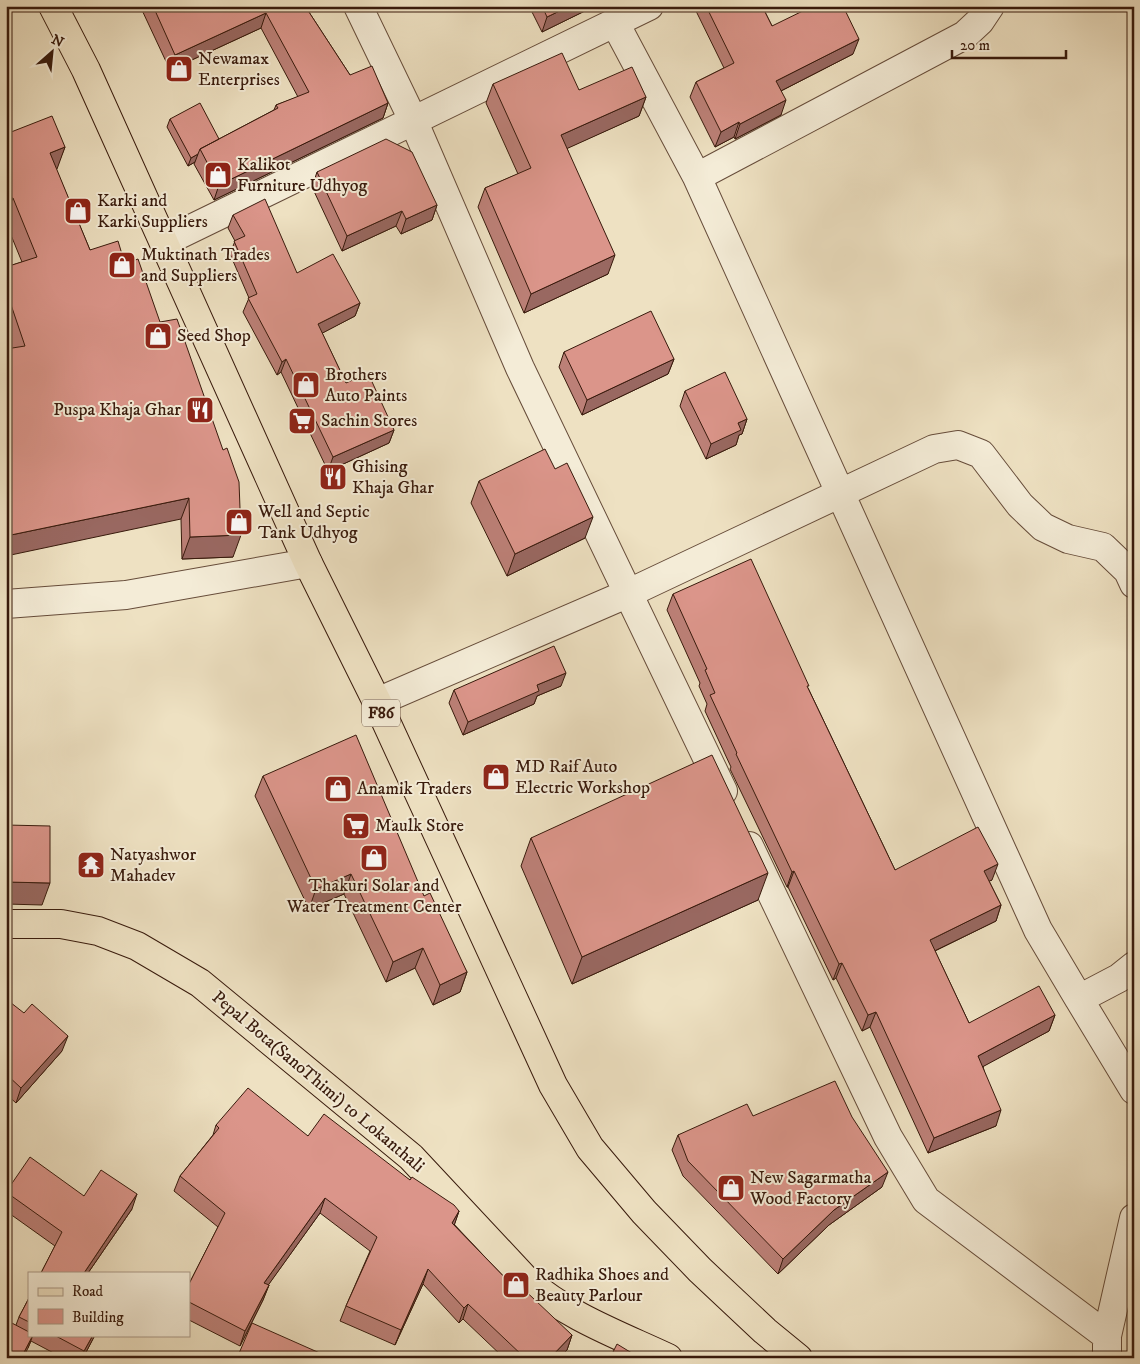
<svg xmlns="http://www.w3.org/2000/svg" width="1140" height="1364" viewBox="0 0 1140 1364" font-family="'IM FELL DW Pica',serif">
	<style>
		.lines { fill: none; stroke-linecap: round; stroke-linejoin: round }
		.minor-casing { stroke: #664c3a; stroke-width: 30 }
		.major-casing { stroke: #381a0c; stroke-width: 30 }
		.minor { stroke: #f4ecd7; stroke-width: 28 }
		.major { stroke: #eee1c2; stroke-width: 28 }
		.wall { fill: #bc8077; stroke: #381a0c }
		.shaded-wall { fill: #996861; stroke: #381a0c }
		.building { fill: #db958a; stroke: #381a0c }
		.labels { text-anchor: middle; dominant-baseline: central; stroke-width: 4; stroke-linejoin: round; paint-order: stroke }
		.shield { fill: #f4ecd7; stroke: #705949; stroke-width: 1 }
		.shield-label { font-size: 16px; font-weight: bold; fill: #381a0c }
		.poi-label { font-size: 18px; fill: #381a0c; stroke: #f4ecd7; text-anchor: start }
		.street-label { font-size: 18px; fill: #381a0c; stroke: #f4ecd7 }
	</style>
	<rect width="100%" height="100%" fill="#eee1c2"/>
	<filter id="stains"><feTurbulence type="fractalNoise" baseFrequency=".004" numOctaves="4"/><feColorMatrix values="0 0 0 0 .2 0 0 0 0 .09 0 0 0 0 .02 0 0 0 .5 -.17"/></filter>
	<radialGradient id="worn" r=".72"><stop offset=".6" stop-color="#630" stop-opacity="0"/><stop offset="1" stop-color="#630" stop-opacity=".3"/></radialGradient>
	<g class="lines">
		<defs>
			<path id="minor" d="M358 6 413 120 520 368 723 791
				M615 23 697 177 1038 930 1079 999 1119 978 1134 966
				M697 177 965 35 980 21 990 6
				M164 242 649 6
				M6 604 126 595 308 563
				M377 702 629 593 934 449 958 445 981 454 1020 505 1043 527 1068 539 1103 547 1128 571 1134 584
				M749 846 888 1137 926 1200 1107 1336V1358
				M1079 999 1134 1090
				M1107 1336 1134 1218"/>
			<path id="major" d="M53 6 86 70 308 563 377 702 553 1085 590 1148 644 1212 700 1270 765 1331 798 1358
				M6 924H61L98 931 137 946 200 983 411 1157 525 1279C566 1316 619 1335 668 1358"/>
		</defs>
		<use href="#minor" class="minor-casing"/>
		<use href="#major" class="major-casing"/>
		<use href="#minor" class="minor"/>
		<use href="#major" class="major"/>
	</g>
	<path class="wall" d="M142 6H305L350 75 388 103 383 118 214 200 194 164 195 162 188 166 167 127 170 119 219 139 274 110 276 105 298 97 261 28 170 70 141 8Z
		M529 6H595L542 32Z
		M698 6H762L772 26 853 54 781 91V115L735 139 734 137 715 147 690 97 696 82 724 68 696 11Z
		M493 84 579 90 646 97 639 116 567 148 608 274 524 313 478 207 485 188 518 174 486 103Z
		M6 134 65 147 56 169 90 250 125 264 233 557 182 559 181 519 11 348 6 335V267L22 262 6 223Z
		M317 172 437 205 432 220 401 234 396 226 342 251 312 187Z
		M233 215 297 273 360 303 355 316 322 333 346 383 394 430 389 443 328 471 281 372 277 375 243 312 249 298 230 254 235 241 228 228Z
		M564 352 674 359 668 374 582 415 559 367Z
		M685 391 747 419 742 434 739 435 736 445 706 459 680 406Z
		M479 481 585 538 507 576 471 503Z
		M673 594 808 688 895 870 992 880 989 881 1001 905 996 921 935 951 969 1023 1055 1015 1049 1031 983 1066 996 1126 928 1153 870 1027 862 1031 836 978 833 980 788 887H787L730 769 731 767 705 711 707 704 699 686 700 683 667 610Z
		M561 686 537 696 534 704 463 735 449 703 454 690Z
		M263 776 424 896 467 972 460 992 433 1005 415 968 386 982 344 894 309 909 255 796Z
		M531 838 758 900 572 984 521 866Z
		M6 999 62 1051 16 1103 6 1094Z
		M753 1116 882 1187 829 1225 778 1274 683 1176 672 1150 678 1135Z
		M216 1125 308 1136 410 1180 459 1211 454 1225 512 1285 572 1335 567 1350 559 1358H504L463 1319 459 1323 423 1284 395 1345 340 1321 346 1306 370 1251 320 1213 268 1285H269L263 1300 240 1346 189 1320V1284L218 1227 174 1191 180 1176 213 1135Z
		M6 1191 84 1196 132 1209 88 1273H41L55 1246 6 1211Z
		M29 1298V1335H95L83 1358H63L31 1341 28 1348 16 1325 19 1317Z"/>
	<path class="shaded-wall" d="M570 6H595L542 32 547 17Z
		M266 13 261 28 170 70 175 55Z
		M859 39 853 54 771 96 776 81Z
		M646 97 639 116 555 154 561 135Z
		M786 100 781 115 735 139 740 124Z
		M388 103 383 118 214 200 219 185Z
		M739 122 734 137 715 147 721 132Z
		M65 147 57 169 42 175 50 153Z
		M198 154 195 162 188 166 191 158Z
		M13 198 6 215V199Z
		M437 205 432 220 401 234 406 219Z
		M402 211 396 226 342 251 347 236Z
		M615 255 608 274 524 313 531 294Z
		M360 303 355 316 313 338 318 324Z
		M286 359 281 372 277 375 282 362Z
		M674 359 668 374 582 415 587 400Z
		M747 419 742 434 739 435 736 445 706 459 711 444 738 423Z
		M394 430 389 443 328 471 333 457Z
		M189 498 181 519 6 556V536Z
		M593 517 585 538 507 576 515 554Z
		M241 535 233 557 182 559 190 537Z
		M566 673 561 686 537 696 534 704 463 735 468 722 537 685Z
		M998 864 992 880 978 886 984 871Z
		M794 871 788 887H787L792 872Z
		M768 873 758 900 572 984 582 957Z
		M351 874 344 894 309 909 316 889Z
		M6 882 50 883 42 905 6 904Z
		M1001 905 996 921 924 956 930 940Z
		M423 948 415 968 386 982 393 962Z
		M842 963 836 978 833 980 839 964Z
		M467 972 460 992 433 1005 440 985Z
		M876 1012 870 1027 862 1031 868 1015Z
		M1055 1015 1049 1031 973 1072 978 1056Z
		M68 1036 62 1051 16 1103 21 1088Z
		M1001 1110 996 1126 928 1153 934 1138Z
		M888 1172 882 1187 829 1225 778 1274 783 1259 834 1210Z
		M137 1194 132 1209 88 1273H84Z
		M325 1198 320 1213 259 1298 264 1283Z
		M459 1211 454 1226 452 1223Z
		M428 1269 423 1284 395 1345 401 1330Z
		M269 1285 263 1300 240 1346 245 1331Z
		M468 1304 463 1319 459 1323 464 1308Z
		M33 1335 28 1348 23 1358H21Z
		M93 1335H95L83 1358H82L84 1351Z
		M572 1335 567 1350 559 1358H550Z"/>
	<path class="building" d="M153 6H305L350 75 372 66 388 103 219 185 200 149 278 108 276 105 309 92 266 13 175 55Z
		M542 6H570L547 17Z
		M706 6H762L772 26 813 6H843L859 39 776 81 786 100 740 124 739 122 721 132 696 82 734 63Z
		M562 53 579 90 632 67 646 97 561 135 615 255 531 294 485 188 531 168 493 84Z
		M200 103 219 139 200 149 198 154 191 158 170 119Z
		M52 116 65 147 50 153 90 250 118 241 125 264 138 259 160 322 177 319 223 450 227 448 239 482 241 535 190 537 189 498 6 536V349L25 346 6 290V267L37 257 13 198 6 199V134Z
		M386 139 412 152 437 205 406 219 402 211 347 236 317 172Z
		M265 199 297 273 333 254 360 303 318 324 346 383 368 373 394 430 333 457 286 359 282 362 248 298 257 294 234 241 245 236 233 215Z
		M651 311 674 359 587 400 564 352Z
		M725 372 747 419 738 423 741 430 711 444 685 391Z
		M545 449 555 469 567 463 593 517 515 554 479 481Z
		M751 559 809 686H807L895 870 978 827 998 864 984 871 1001 905 930 940 969 1023 1039 986 1055 1015 978 1056 1001 1110 934 1138 876 1012 868 1015 842 963 839 964 794 871 792 872 736 754 737 753 710 695 715 693 705 670 707 669 673 594Z
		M554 646 566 673 537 685 539 691 468 722 454 690Z
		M356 735 424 896 430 893 467 972 440 985 423 948 393 962 351 874 316 889 263 776Z
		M712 755 768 873 582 957 531 838Z
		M6 825 50 826V883L6 882Z
		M6 999 24 1013 32 1004 68 1036 21 1088 6 1074Z
		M835 1081 852 1117 888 1172 834 1210 783 1259 688 1161 678 1135 747 1104 753 1116Z
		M248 1088 308 1136 324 1114 410 1180 412 1177 454 1205 459 1211 452 1223 512 1285 516 1282 572 1335 550 1358H525L468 1304 464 1308 428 1269 401 1330 346 1306 377 1237 325 1198 264 1283 269 1285 245 1331 189 1302V1284L225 1213 180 1176 219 1128 216 1125Z
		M30 1157 84 1196 101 1170 137 1194 84 1273H41L62 1232 6 1192Z
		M29 1298V1322L19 1317Z
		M8 1321 29 1332V1335H33L21 1358H6V1323Z
		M252 1323 331 1358H237Z
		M54 1335H93L84 1351Z
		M617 1344 640 1358H610Z"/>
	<defs>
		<symbol id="shop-square" viewBox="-11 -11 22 22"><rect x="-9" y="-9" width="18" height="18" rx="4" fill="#8f2418" stroke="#f4ecd7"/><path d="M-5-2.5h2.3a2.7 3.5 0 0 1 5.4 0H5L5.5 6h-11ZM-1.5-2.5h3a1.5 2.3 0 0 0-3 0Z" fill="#fff"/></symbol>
		<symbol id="restaurant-square" viewBox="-11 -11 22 22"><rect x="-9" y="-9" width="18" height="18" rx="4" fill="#8f2418" stroke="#f4ecd7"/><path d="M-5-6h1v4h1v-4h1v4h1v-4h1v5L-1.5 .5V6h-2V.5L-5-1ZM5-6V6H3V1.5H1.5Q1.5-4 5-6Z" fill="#fff"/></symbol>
		<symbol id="supermarket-square" viewBox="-11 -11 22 22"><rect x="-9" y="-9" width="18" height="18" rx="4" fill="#8f2418" stroke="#f4ecd7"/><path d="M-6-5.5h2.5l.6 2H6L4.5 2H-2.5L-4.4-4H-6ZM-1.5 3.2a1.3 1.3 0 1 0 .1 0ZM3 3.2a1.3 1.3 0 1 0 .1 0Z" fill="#fff"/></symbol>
		<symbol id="temple-square" viewBox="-11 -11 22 22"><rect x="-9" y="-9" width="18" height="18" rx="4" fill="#8f2418" stroke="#f4ecd7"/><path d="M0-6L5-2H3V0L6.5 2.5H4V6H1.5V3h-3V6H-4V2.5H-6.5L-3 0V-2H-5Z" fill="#fff"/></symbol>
	</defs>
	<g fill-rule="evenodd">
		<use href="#shop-square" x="163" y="53" width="32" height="32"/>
		<use href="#shop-square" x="202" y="159" width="32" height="32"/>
		<use href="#shop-square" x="62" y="195" width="32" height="32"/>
		<use href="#shop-square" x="106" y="249" width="32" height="32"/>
		<use href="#shop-square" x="142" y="320" width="32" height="32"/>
		<use href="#shop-square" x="290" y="369" width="32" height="32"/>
		<use href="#restaurant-square" x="184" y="394" width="32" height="32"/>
		<use href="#supermarket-square" x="286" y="405" width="32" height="32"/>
		<use href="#restaurant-square" x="317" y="461" width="32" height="32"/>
		<use href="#shop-square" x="223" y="506" width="32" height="32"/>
		<use href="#shop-square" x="480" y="761" width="32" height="32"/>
		<use href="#shop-square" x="322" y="773" width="32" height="32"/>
		<use href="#supermarket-square" x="340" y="810" width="32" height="32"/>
		<use href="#shop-square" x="358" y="842" width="32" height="32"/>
		<use href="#temple-square" x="75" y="849" width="32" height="32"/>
		<use href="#shop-square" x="715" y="1172" width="32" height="32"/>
		<use href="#shop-square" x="500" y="1269" width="32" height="32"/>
	</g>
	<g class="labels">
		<rect class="shield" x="362" y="699.5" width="38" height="27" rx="4"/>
		<g class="shield-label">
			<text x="381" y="713">F86</text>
		</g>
		<g class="poi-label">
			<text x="198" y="59">Newamax<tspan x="198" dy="21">Enterprises</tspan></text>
			<text x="237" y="165">Kalikot<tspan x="237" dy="21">Furniture Udhyog</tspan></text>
			<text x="97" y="201">Karki and<tspan x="97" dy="21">Karki Suppliers</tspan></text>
			<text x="141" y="255">Muktinath Trades<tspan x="141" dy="21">and Suppliers</tspan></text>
			<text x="177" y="336">Seed Shop</text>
			<text x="325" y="375">Brothers<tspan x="325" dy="21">Auto Paints</tspan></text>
			<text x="181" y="410" text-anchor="end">Puspa Khaja Ghar</text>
			<text x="321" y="421">Sachin Stores</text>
			<text x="352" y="467">Ghising<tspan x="352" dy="21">Khaja Ghar</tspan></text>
			<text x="258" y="512">Well and Septic<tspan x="258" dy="21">Tank Udhyog</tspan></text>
			<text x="515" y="767">MD Raif Auto<tspan x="515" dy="21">Electric Workshop</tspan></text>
			<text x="357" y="789">Anamik Traders</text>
			<text x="375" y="826">Maulk Store</text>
			<text x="110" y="855">Natyashwor<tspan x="110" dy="21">Mahadev</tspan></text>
			<text x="374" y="886" text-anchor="middle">Thakuri Solar and<tspan x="374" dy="21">Water Treatment Center</tspan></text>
			<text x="750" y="1178">New Sagarmatha<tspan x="750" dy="21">Wood Factory</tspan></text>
			<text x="535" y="1275">Radhika Shoes and<tspan x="535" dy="21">Beauty Parlour</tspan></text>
		</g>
		<g class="street-label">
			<text transform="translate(318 1082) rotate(40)">Pepal Bota(SanoThimi) to Lokanthali</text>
		</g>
	</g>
	<rect width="1140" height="1364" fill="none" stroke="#eee1c2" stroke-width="25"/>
	<rect x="8" y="8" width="1125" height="1349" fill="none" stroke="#381a0c" stroke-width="2.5"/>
	<rect x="12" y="12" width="1115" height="1339" fill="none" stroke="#381a0c"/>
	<rect x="28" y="1272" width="162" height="65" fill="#f4ecd7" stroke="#a99886"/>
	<rect x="38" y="1288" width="25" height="8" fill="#eee1c2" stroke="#a99886"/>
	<text x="72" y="1296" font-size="15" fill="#381a0c">Road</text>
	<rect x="38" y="1309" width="25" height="15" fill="#db958a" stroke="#a99886"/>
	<text x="72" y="1322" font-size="15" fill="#381a0c">Building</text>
	<g transform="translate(52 52) rotate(27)" stroke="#f4ecd7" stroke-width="4" paint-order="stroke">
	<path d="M0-4L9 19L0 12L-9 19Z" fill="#381a0c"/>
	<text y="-8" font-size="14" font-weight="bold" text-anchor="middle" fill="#381a0c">N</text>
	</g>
	<path d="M952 50v8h114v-8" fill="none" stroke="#381a0c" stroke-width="2.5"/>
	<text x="960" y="50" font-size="15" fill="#381a0c" stroke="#f4ecd7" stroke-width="4" paint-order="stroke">20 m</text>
	<rect width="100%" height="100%" filter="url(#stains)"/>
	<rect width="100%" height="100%" fill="url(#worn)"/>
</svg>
